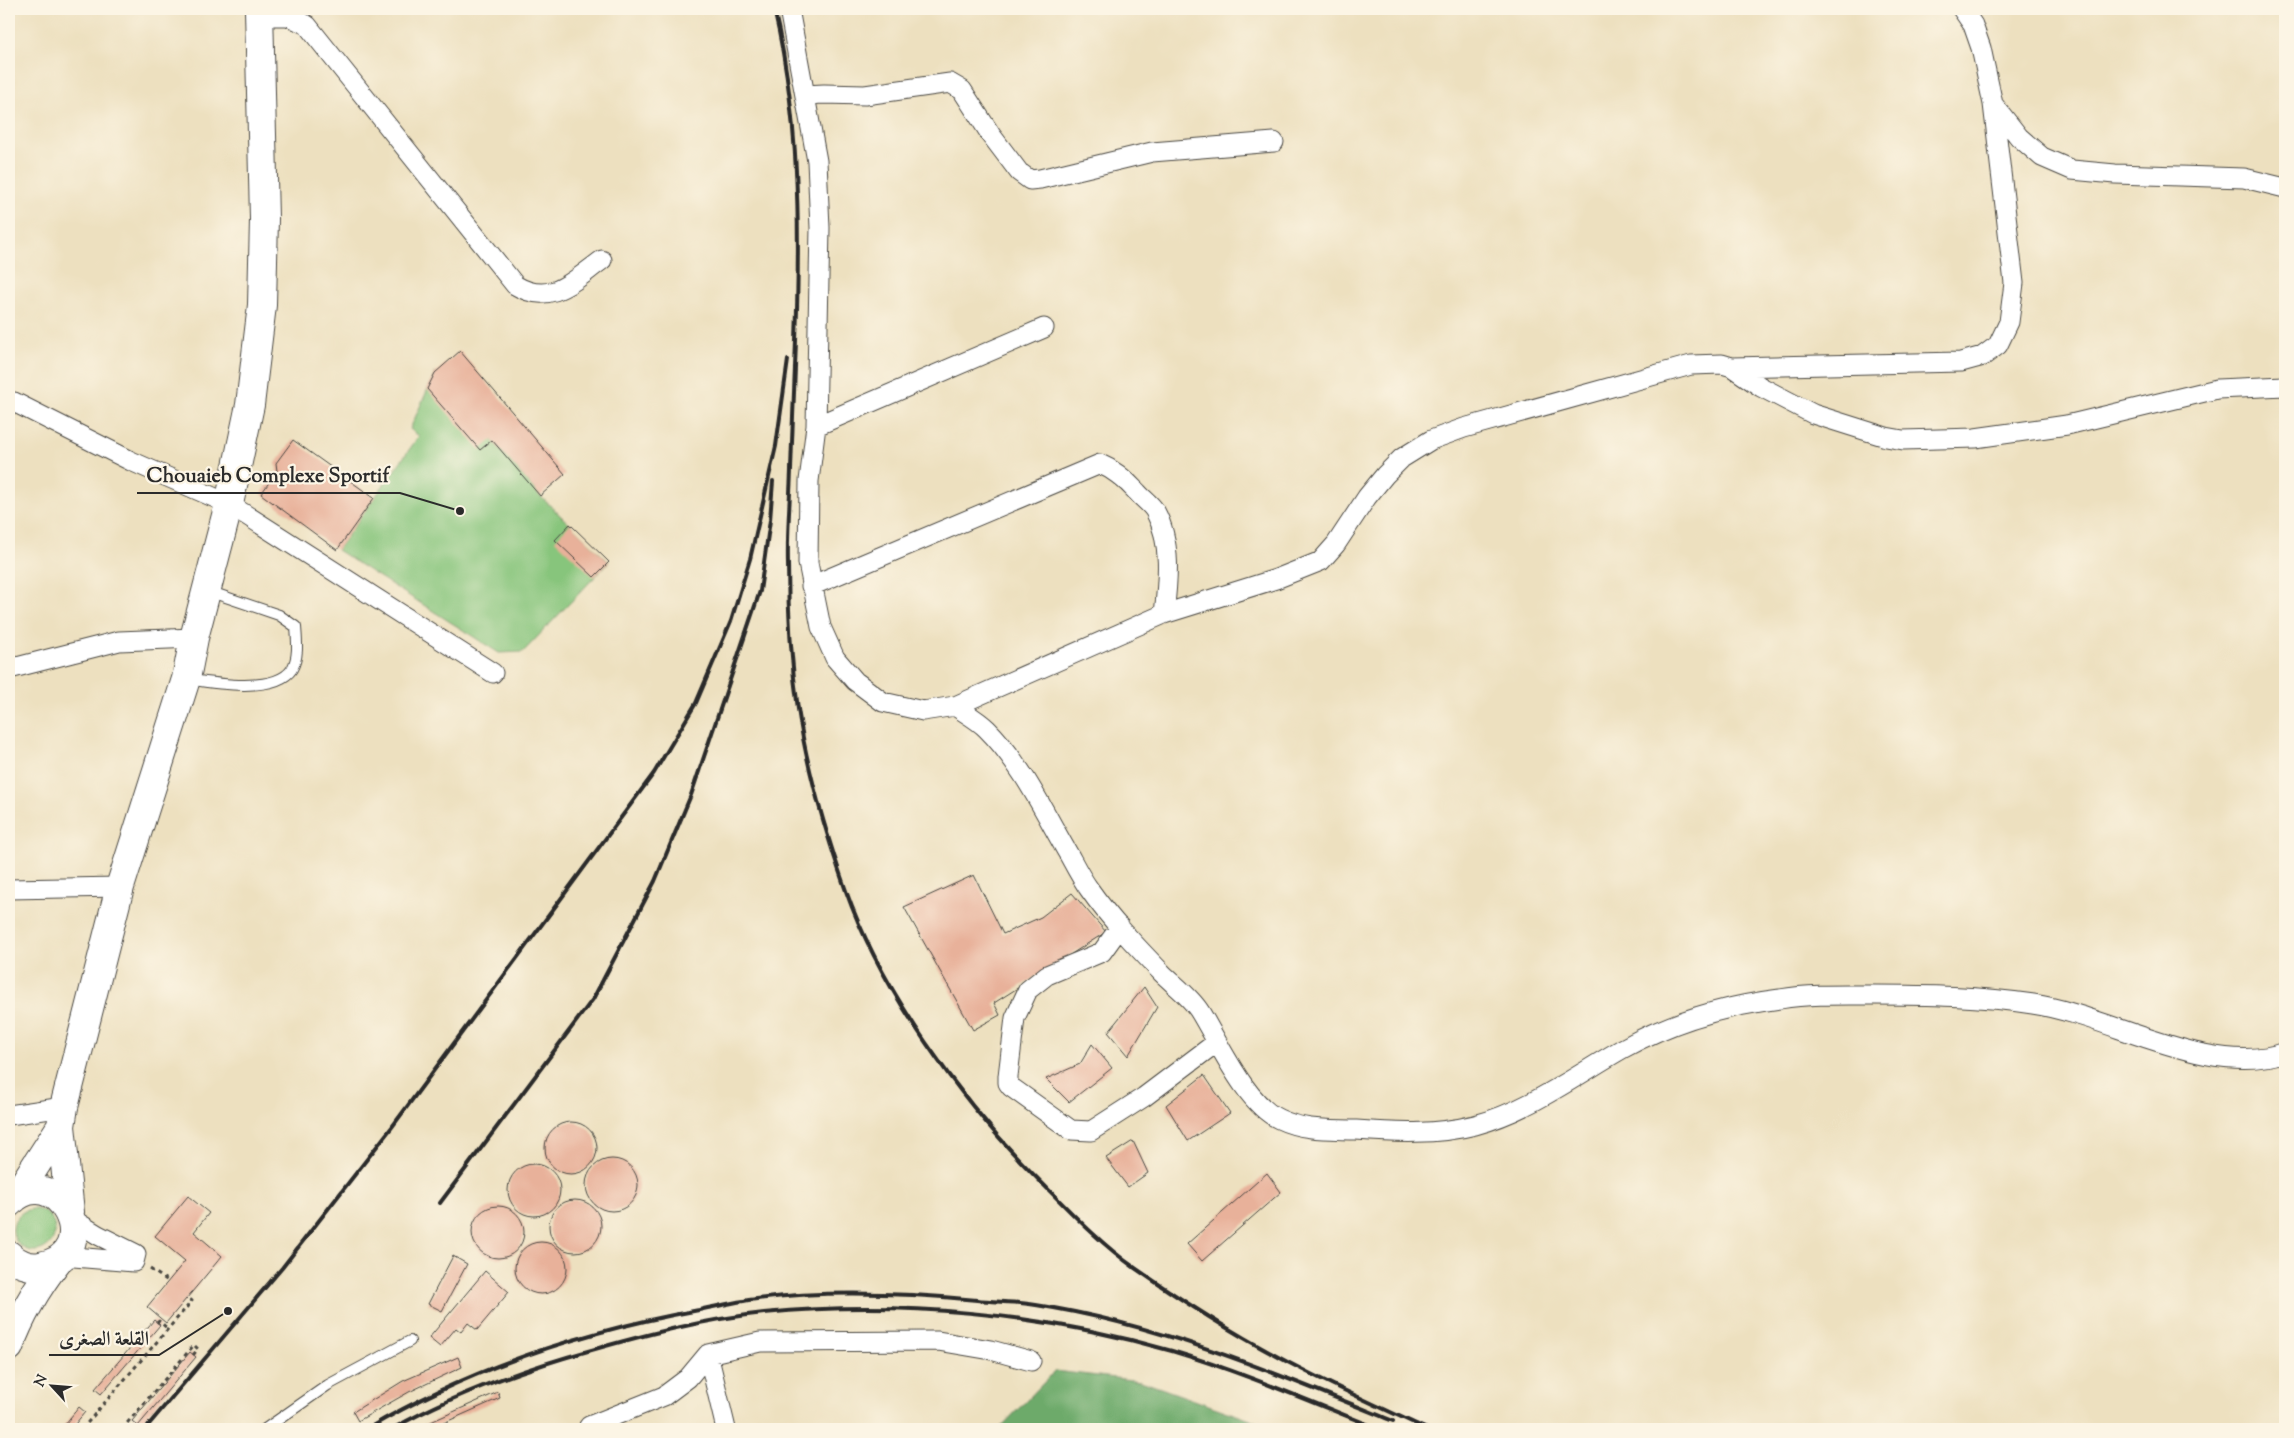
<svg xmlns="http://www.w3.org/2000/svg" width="2294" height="1438" viewBox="0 0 2294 1438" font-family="'Sorts Mill Goudy',Amiri,serif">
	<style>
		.green { fill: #87c57b; stroke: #597853 }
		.forest { fill: #6daa6b; stroke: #4c6a4b }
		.building { fill: #e8b19a }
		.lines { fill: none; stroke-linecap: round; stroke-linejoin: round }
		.lane-casing { stroke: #484641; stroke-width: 12 }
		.street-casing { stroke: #484641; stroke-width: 21 }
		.secondary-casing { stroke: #484641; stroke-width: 30 }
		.path { stroke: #484641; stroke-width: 3; stroke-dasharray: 4 4; stroke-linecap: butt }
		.lane { stroke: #fff; stroke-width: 10 }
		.street { stroke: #fff; stroke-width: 19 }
		.secondary { stroke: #fff; stroke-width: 28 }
		.rail { stroke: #2b2b2b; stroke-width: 4 }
		.leader { fill: none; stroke: #2b2b2b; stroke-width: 2 }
		.callout-dot { fill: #2b2b2b; stroke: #fcf5e5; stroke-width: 2 }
		.callout-label { font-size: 20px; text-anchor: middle; font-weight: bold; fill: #2b2b2b; stroke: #fcf5e5; stroke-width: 4.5; stroke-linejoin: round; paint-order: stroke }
	</style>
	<rect width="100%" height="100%" fill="#fcf5e5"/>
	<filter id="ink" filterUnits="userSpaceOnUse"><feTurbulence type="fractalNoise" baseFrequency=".02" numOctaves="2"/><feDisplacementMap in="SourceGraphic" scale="10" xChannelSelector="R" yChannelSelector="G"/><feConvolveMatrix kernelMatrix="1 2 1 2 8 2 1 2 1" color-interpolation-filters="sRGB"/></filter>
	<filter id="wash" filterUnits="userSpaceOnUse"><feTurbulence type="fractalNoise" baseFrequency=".0096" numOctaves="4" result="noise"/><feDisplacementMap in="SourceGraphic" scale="20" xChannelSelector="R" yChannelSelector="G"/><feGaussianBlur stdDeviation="1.12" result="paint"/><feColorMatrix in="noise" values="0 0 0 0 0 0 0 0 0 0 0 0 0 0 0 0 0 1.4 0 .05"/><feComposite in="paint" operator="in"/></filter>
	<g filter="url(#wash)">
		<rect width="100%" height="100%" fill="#ede0bf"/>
		<path class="green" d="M435 373 540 496 609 562 523 652 499 653 337 550 419 436 410 429Z
			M13 1230a21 21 0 1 1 42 0a21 21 0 1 1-42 0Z"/>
		<path class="forest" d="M1055 1371 1141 1381 1276 1429H999Z"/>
		<g id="blocks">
			<path class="building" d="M460 351 565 474 540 496 492 440 480 450 427 389 435 373Z
				M293 440 374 498 337 550 261 494 277 471 276 463Z
				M570 524 609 562 594 577 555 540Z
				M974 875 1003 934 1041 917 1072 893 1106 932 994 1003 1000 1015 973 1030 904 907Z
				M1144 987 1157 1007 1128 1056 1108 1032Z
				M1092 1044 1112 1068 1069 1102 1046 1079 1080 1064Z
				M1204 1075 1230 1113 1188 1141 1166 1105Z
				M545 1148a26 26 0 1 1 52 0a26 26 0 1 1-52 0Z
				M1133 1141 1148 1173 1128 1187 1106 1158Z
				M586 1185a26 26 0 1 1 52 0a26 26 0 1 1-52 0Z
				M508 1190a26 26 0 1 1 52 0a26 26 0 1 1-52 0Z
				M1267 1173 1281 1192 1202 1261 1187 1244Z
				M188 1196 209 1213 194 1232 222 1256 166 1323 147 1307 185 1261 155 1236Z
				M549 1226a26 26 0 1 1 52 0a26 26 0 1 1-52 0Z
				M472 1232a26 26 0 1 1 52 0a26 26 0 1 1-52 0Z
				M515 1268a26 26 0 1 1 52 0a26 26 0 1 1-52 0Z
				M453 1256 467 1264 442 1311 428 1304Z
				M485 1271 509 1292 477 1330 468 1323 461 1332 456 1328 440 1347 429 1338Z
				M154 1320 160 1325 101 1394 95 1389Z
				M190 1352 196 1357 138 1426 132 1421Z
				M458 1357 462 1367 409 1392 358 1421 353 1412 403 1381Z
				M498 1392 500 1398 430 1429H415Z
				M79 1407 85 1412 71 1429H61Z"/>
		</g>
	</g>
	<g filter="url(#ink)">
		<use href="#blocks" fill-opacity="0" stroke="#484641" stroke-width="1"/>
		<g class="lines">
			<defs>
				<path id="lane" d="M187 679C212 683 276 694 292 669 299 657 297 641 296 627L279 615 208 591
					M265 1429 328 1385 410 1341"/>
				<path id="street" d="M789 9 817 161 820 228 816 426 809 481 808 563 821 627 835 658 855 681 883 702 923 711 955 706 1164 614 1276 579 1321 561 1336 544 1367 497 1385 475 1402 458 1431 440 1464 428 1691 365 1722 364 1732 367 1761 387 1813 414 1886 437 1903 440 1975 438 2067 425 2217 389 2285 386
					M1962 9 1973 25 1981 48 1993 104 2019 137 2042 157 2072 170 2115 174 2244 178 2285 188
					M259 16H288L307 25 515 285C551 307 574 280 602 260
					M805 95 824 94 865 95 950 83 962 90 991 135 1019 172 1030 180 1040 179 1152 152 1274 142
					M1732 367 1961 362 1983 356 1998 345 2009 322 2014 283 1993 104
					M9 401 14 402 131 461 229 504 493 673
					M816 426 1044 328
					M811 586 1100 464C1115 470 1126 480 1137 492 1142 498 1151 504 1155 511 1172 542 1168 580 1164 614
					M9 669 119 641 194 638
					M955 706C965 713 978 720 987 729 1022 764 1044 812 1069 855 1075 866 1081 878 1089 889 1110 919 1136 946 1162 973 1174 985 1191 997 1200 1012 1219 1043 1246 1104 1279 1119 1304 1131 1329 1129 1356 1130 1395 1133 1436 1135 1475 1125 1528 1111 1575 1076 1622 1049 1670 1022 1725 1006 1780 999 1811 994 1843 995 1874 995 1927 995 1980 996 2033 1004 2108 1015 2211 1079 2285 1052
					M9 889 120 887
					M1120 927 1102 952 1047 975 1028 990 1015 1018 1008 1076V1083L1011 1087 1071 1130 1091 1131 1144 1097 1217 1042
					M9 1115 64 1107
					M62 1256 134 1262 136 1254 98 1235 72 1219
					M708 1354 726 1429
					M589 1426 664 1396 688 1378 708 1354 760 1342 938 1341 991 1350 1031 1361"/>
				<path id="secondary" d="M14 1199 61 1126
					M9 1203C57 1155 108 1255 40 1266 29 1268 17 1263 9 1255
					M70 1212 61 1126 64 1107 120 887 186 679 194 638 229 504 250 405 262 305 264 219 259 9
					M9 1347C21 1314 38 1286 59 1259"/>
			</defs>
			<use href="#lane" class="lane-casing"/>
			<use href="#street" class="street-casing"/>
			<use href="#secondary" class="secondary-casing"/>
			<path class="path" d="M150 1269 168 1281
				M157 1323 159 1321 168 1329
				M82 1429 192 1301 187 1297
				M122 1429 194 1345 198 1349 193 1355"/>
			<use href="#lane" class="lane"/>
			<use href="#street" class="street"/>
			<use href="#secondary" class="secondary"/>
			<path class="rail" d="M774 9C810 159 796 317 791 470 790 501 787 533 788 564 788 612 791 662 798 709 807 769 826 834 846 891 881 990 961 1101 1034 1175 1066 1207 1098 1242 1135 1268 1191 1307 1250 1344 1311 1374 1349 1393 1388 1411 1427 1429
				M440 1203 593 999 655 881 691 795 760 591 770 520 773 481
				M145 1429 282 1268 392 1127 654 773 696 703 731 621 750 559 776 446 788 360
				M367 1429C469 1369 583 1331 699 1310 718 1306 738 1301 757 1299 830 1290 904 1293 977 1300 997 1302 1017 1302 1036 1305 1160 1324 1278 1374 1393 1421
				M392 1429C453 1395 520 1370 588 1351 644 1335 705 1319 764 1313 900 1300 1040 1313 1172 1351 1242 1372 1311 1402 1379 1429"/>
		</g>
	</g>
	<path class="leader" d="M460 511L400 493H137M228 1311L159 1355H49"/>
	<g class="callout-dot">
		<circle cx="460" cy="511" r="5"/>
		<circle cx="228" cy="1311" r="5"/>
	</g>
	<g class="callout-label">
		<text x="268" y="482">Chouaieb Complexe Sportif</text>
		<text x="104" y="1345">القلعة الصغرى</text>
	</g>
	<rect width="2294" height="1438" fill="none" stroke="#fcf5e5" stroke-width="30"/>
	<g transform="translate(52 1386) rotate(296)" stroke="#fcf5e5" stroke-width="4" paint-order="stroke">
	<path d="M0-4L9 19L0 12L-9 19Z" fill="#2b2b2b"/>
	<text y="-8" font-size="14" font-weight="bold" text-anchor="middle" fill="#2b2b2b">N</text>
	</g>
</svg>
